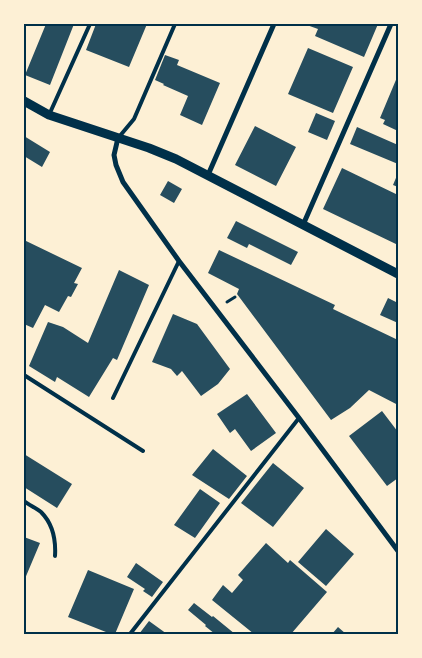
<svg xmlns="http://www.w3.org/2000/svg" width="422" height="658" viewBox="0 0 422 658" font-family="Quicksand,sans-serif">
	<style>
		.building { fill: #264d5e }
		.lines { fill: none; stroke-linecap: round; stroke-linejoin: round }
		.path { stroke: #003049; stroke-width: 3 }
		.service { stroke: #003049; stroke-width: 4 }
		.minor { stroke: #003049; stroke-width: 5 }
		.tertiary { stroke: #003049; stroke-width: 9 }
		.neatline { fill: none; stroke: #003049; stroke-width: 2 }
	</style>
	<rect width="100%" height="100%" fill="#fdf0d5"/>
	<path class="building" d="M46 24H74L50 85 25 75Z
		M96 24H147L129 67 86 50Z
		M304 24H378L364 57 315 36 318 29Z
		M308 48 353 67 333 113 288 94Z
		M165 55 179 60 177 65 220 83 202 125 180 115 188 96 163 85 164 84 155 80Z
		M398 75V131L383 124 385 120 380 118Z
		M316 113 335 121 327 140 308 132Z
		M255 126 296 147 276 186 235 165Z
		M357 127 398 145V164L350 144Z
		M24 136 50 152 42 167 24 156Z
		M342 168 398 195V245L323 209Z
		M398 173V187L393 185Z
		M168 181 182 189 174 203 160 195Z
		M236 221 298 252 291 265 249 244 247 248 227 238Z
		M24 240 82 268 74 283 78 284 71 297 68 296 59 312 45 305 33 328 24 324Z
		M219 250 335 305 333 309 398 340V405L369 390 350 408 331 420 237 294 239 289 208 273Z
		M119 270 149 285 117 360 113 358 89 397 57 377 55 382 29 366 48 322 63 327 88 343Z
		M388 298 398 303V323L380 315Z
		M173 314 197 324 230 369 218 384 201 396 182 371 177 376 171 369 152 362Z
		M247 394 276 433 251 451 235 429 230 433 217 414Z
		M382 411 398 432V478L387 486 349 436Z
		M213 449 247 476 229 499 192 475Z
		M24 454 72 484 57 508 24 487Z
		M273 463 304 488 273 527 241 503Z
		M200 489 220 503 195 538 174 525Z
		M326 529 354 554 326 586 298 562Z
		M24 537 40 543 24 581Z
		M266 543 288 563 290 560 327 592 291 634H254L212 600 223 585 232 593 243 580 238 575Z
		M136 563 163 582 152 597 143 591 145 589 127 577Z
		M88 570 134 589 115 634H111L68 617Z
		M194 603 212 617 213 616 235 634H215L205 626 206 625 188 610Z
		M149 621 167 634H139Z
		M338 627 346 634H332Z"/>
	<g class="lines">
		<path class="path" d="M227 302 235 297"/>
		<path class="service" d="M49 115 90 24
			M119 137 134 119 175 24
			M24 375 143 451
			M113 398 179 261
			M24 501C29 505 36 508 41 512 53 524 56 540 55 556
			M130 634 299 418"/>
		<path class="minor" d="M118 138 114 155 116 165 123 182 179 261 299 418 398 551
			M208 175 274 24
			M303 225 391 24"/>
		<path class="tertiary" d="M24 101 49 115 149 148 176 159 398 274"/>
	</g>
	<rect width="422" height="658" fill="none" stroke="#fdf0d5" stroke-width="50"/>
	<rect x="25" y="25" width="372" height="608" class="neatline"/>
</svg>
